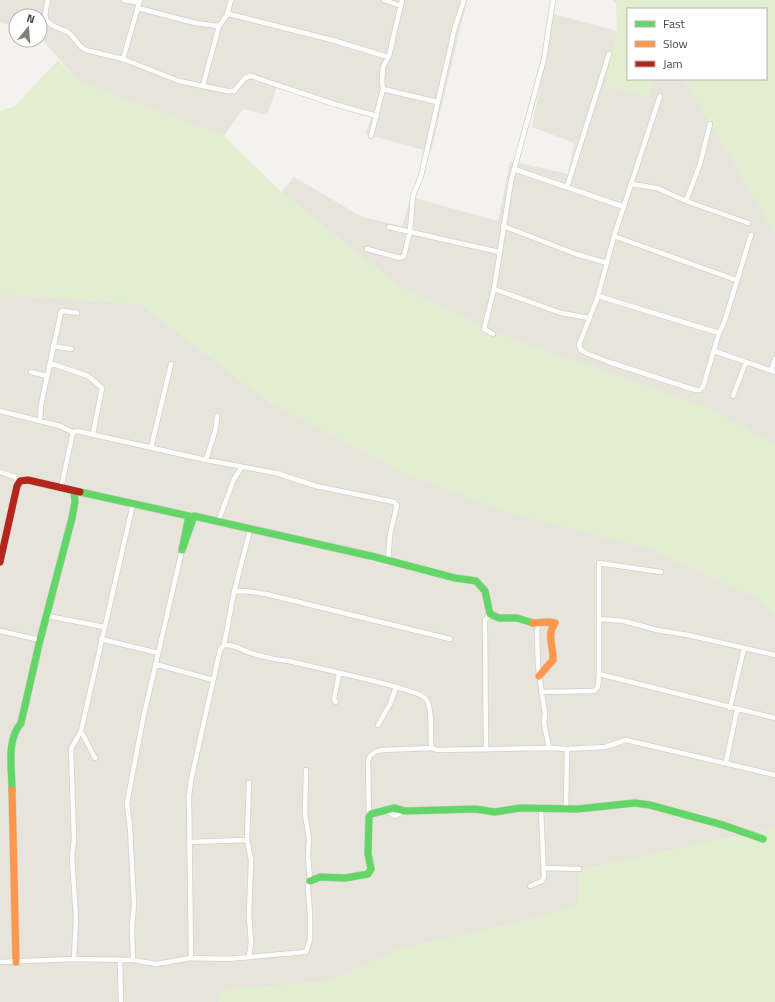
<svg xmlns="http://www.w3.org/2000/svg" width="775" height="1002" viewBox="0 0 775 1002" font-family="'Titillium Web',sans-serif">
	<style>
		.residential { fill: #e7e4dc }
		.green { fill: #e1eecf }
		.lines { fill: none; stroke-linecap: round; stroke-linejoin: round }
		.street-casing { stroke: #d2d0cb; stroke-width: 6 }
		.fast-casing { stroke: #d3cfc5; stroke-width: 8 }
		.slow-casing { stroke: #d3cfc5; stroke-width: 8 }
		.jam-casing { stroke: #d3cfc5; stroke-width: 8 }
		.street { stroke: #fdfdfc; stroke-width: 4.5 }
		.fast { stroke: #63d668; stroke-width: 7 }
		.slow { stroke: #ff974d; stroke-width: 7 }
		.jam { stroke: #b3261e; stroke-width: 7 }
	</style>
	<rect width="100%" height="100%" fill="#f4f2ee"/>
	<path class="residential" d="M0 0H467L431 152 365 134 372 115 277 87 267 115 243 109 224 136 79 82 40 37V16H16V28L0 22Z
		M554 14 617 31 605 87 649 96 653 79H680L686 82 775 233V445L708 408 501 335 399 287 281 192 294 177 362 217 402 226 411 197 498 221 510 161 568 174 574 143 532 127Z
		M0 294 140 304 274 405 411 476 511 513 649 548 759 599 775 614V828L580 870 578 906 517 923 404 948 325 982 222 990 219 1002H0Z"/>
	<path class="green" d="M612 0H775V233L686 82 680 79H766V9H628V79H653L649 97 605 87 617 31 616 4Z
		M58 60 79 82 224 136 281 192 399 287 501 335 708 408 775 445V614L759 599 649 548 511 513 411 476 274 405 140 304 0 294V111L14 107Z
		M775 828V1002H219L221 990 325 982 404 948 517 923 578 906 580 870Z"/>
	<g class="lines">
		<defs>
			<path id="street" d="M48 0C47 5 44 14 46 19 50 27 61 28 68 32 75 37 77 46 86 50L123 59 179 81 227 91H234L245 78 251 76 334 104 377 116
				M124 0 139 3
				M384 0 401 6
				M138 8 195 23 219 26
				M226 16 229 14 332 40 388 57
				M123 59 140 0
				M203 85 219 26 227 15 231 0
				M383 89 437 102
				M660 96 614 236 598 296 579 345 581 350 588 354 609 362 695 390H700L703 387 719 333
				M371 136 383 89 382 82 383 67 389 56 402 0
				M514 169 624 207
				M631 184 657 188 686 201 748 223
				M567 187 609 54
				M686 201 700 164 710 124
				M503 226 576 254 607 263
				M389 227 499 252
				M614 236 736 280
				M367 249 400 258 404 256 410 231 413 196 421 176 455 27 464 0
				M494 289 561 313 589 318
				M598 296 719 333 724 323 751 235
				M493 334 484 329 494 289 511 181 544 59 553 0
				M53 346 71 349
				M714 351 775 372
				M50 363 88 376 102 388 93 434
				M771 371 775 359
				M31 372 47 376
				M733 396 746 362
				M0 411 60 426 72 432 77 431 206 460 276 473 316 486 394 502 397 505 390 535 388 561
				M40 421 41 405 61 312 64 311 77 313
				M151 448 171 364
				M206 460 216 428 217 416
				M0 472 15 477 20 481
				M61 488 73 432
				M218 522 234 479 242 467
				M234 592 245 591 266 594 450 639
				M48 616 104 627
				M599 619 624 621 657 630 688 635 775 655
				M539 623 537 632 538 667 545 714 544 723 549 748 567 749
				M0 631 40 640
				M101 639 158 653
				M224 645C234 644 239 649 248 652 255 655 282 661 289 661 308 666 418 689 425 698 433 706 430 732 431 743L432 748 437 750 549 748
				M155 664 213 680
				M599 674V563L661 572
				M541 692 594 691 598 687 599 674 775 718
				M336 702 334 699 339 674
				M730 708 744 648
				M378 725 390 704 396 687
				M81 731 95 758
				M486 750 485 620 490 614
				M726 762 737 710
				M249 783 247 840 251 860 249 915 251 943 249 957
				M566 809 567 749 605 747 626 740 775 775
				M385 810 395 816 405 811
				M369 817 368 761 370 756 375 752 382 750 432 748
				M190 842 247 840
				M543 868 579 869
				M530 886 542 881 544 877 541 809
				M191 958 189 797 191 780 220 650 224 645 234 592 250 530
				M74 959 76 917 72 858 74 839 71 749 81 731 133 504
				M120 960 121 1002
				M133 960 132 928 134 904 130 828 127 803 143 719 182 550
				M0 962 74 959 133 960 156 964 191 958 227 959 306 952 310 939V915L308 886 310 881 308 854 309 839 305 814 306 770"/>
			<path id="fast" d="M80 492 189 516 182 550 194 516 375 557 455 578 476 581 485 591 490 614 499 618H517L533 623
				M12 790C12 768 6 741 21 723L40 640 72 518 75 502 74 491
				M310 881 320 877 345 878 368 874 371 869 368 854 369 817 371 814 394 808 405 811 476 809 495 812 520 808 577 809 635 803 650 805 723 825 763 839"/>
			<path id="slow" d="M533 623 549 622 555 623C546 635 554 647 553 660L539 676
				M12 790 16 962"/>
			<path id="jam" d="M0 562 17 486 20 481 28 480 80 492"/>
		</defs>
		<use href="#street" class="street-casing"/>
		<use href="#fast" class="fast-casing"/>
		<use href="#slow" class="slow-casing"/>
		<use href="#jam" class="jam-casing"/>
		<use href="#street" class="street"/>
		<use href="#fast" class="fast"/>
		<use href="#slow" class="slow"/>
		<use href="#jam" class="jam"/>
	</g>
	<rect x="627" y="8" width="140" height="72" fill="#ffffff" stroke="#b7b4b0"/>
	<rect x="635" y="21" width="20" height="6" fill="#63d668" stroke="#b7b4b0"/>
	<text x="663" y="28" font-size="12" fill="#4b4439">Fast</text>
	<rect x="635" y="41" width="20" height="6" fill="#ff974d" stroke="#b7b4b0"/>
	<text x="663" y="48" font-size="12" fill="#4b4439">Slow</text>
	<rect x="635" y="61" width="20" height="6" fill="#b3261e" stroke="#b7b4b0"/>
	<text x="663" y="68" font-size="12" fill="#4b4439">Jam</text>
	<g transform="translate(28 28) rotate(17)"><circle r="19" fill="#ffffff" stroke="#b7b4b0"/>
	<path d="M0-3L7 15L0 10L-7 15Z" fill="#868178"/>
	<text y="-6" font-size="11" font-weight="bold" text-anchor="middle" fill="#4b4439">N</text>
	</g>
</svg>
